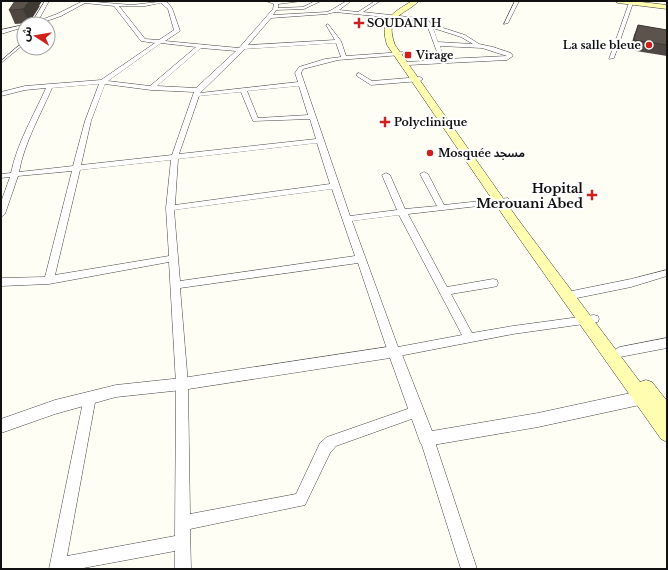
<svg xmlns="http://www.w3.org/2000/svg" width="668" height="570" viewBox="0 0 668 570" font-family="'Libre Baskerville','Noto Sans Arabic',serif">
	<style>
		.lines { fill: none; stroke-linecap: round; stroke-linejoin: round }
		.service-casing { stroke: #444; stroke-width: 1 }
		.minor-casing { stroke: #444; stroke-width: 1 }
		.tertiary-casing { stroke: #444; stroke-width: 1 }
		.secondary-casing { stroke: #333; stroke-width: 1 }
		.service { fill: #fff; fill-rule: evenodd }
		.minor { fill: #fff; fill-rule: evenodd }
		.tertiary { fill: #fff; fill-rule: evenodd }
		.secondary { fill: #fffdb0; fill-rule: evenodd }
		.wall { fill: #4e4741 }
		.shaded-wall { fill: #403a35 }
		.building { fill: #5b534c; stroke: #403a35 }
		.poi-dot { fill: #cf211b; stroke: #fff; stroke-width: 1.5 }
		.labels { text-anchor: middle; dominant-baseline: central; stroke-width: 4; stroke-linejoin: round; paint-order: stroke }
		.far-poi-label { font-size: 11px; font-weight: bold; fill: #111; stroke: #fff; text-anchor: start }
		.poi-label { font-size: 13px; font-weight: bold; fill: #111; stroke: #fff; text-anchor: end }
	</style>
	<rect width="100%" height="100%" fill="#fffef5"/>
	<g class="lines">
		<defs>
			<path id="service" d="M23 42H24V44L1 63V61Z"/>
			<path id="minor" d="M45 1H49L38 21 57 14 83 1 132 5 166 1 172 8 180 31 165 41 239 48 273 9 274 4 266 1H302L278 4V8L303 7 315 1H321L304 9 276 10 273 15 327 12C336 9 342 1 351 1L339 10 358 12 375 1H380L363 12 427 19 431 24 465 35 479 44 493 47 511 53 513 56 507 60 408 65 406 64V62L440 60 427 25 424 21 335 12 327 14 271 18 248 45 335 40 326 25 328 24 341 41 346 56 403 52 404 53 401 55 338 60 303 69 301 73 350 216 397 210 382 175 386 173 390 175 405 209 437 206 420 174 424 172 428 174 444 205 508 198 509 200 508 202 505 203 408 214 447 287 493 279 497 280 498 283 497 286 493 287 451 294 472 333 513 326 594 315 598 316 599 319 598 322 513 334 394 357 390 355 388 352 358 263 180 288 188 384 190 514 296 494 320 443 327 437 416 406 420 408 422 412 420 416 336 446 330 453 305 505 190 529 191 569H175V551L78 569H49L84 397 86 393 90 392 94 393 96 397 67 556 175 536 176 384 169 262 49 284 1 286V278L45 277 72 171 18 176 5 214 1 217V202L10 177 1 178V174L11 173C17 143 34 115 46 88L25 90 1 96V92L25 86 101 80 155 43 141 41 114 6 85 3 61 16 38 24H31ZM161 3 168 9 174 30 159 40 145 39 119 6H145ZM433 28 461 37 473 44 438 42ZM161 43 196 47 150 86 108 81ZM336 43 341 57 325 59 299 67 295 73 298 82 200 93 245 49ZM440 46 482 48 507 56 445 59ZM201 48 236 51 196 88 157 86ZM99 84 85 121 73 166 19 172C24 143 41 114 52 88ZM105 84 151 90 194 92 172 155 81 165 91 121ZM299 86 308 115 258 118 247 91ZM241 92 253 121 310 119 316 139 179 154 199 96ZM317 143 330 184 175 205 178 159ZM171 160 166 208 169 256 55 275 80 170ZM332 189 355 256 180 281 174 210ZM399 215 462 335 398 347 352 221Z
				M515 1H519L508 23 504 24Z
				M631 2 633 3 614 58 609 59 629 3Z
				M24 25V27L1 34V30Z
				M359 73 372 81 420 77 423 79 420 81 371 85 357 76V74Z
				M667 270V276L631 287 567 300 563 299 562 296 563 293 567 292 631 279Z
				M667 338V348L620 357 616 355 614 352 616 349 620 347Z
				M427 433 432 435 434 439 477 569H461L420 439 422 435Z"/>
			<path id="tertiary" d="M394 346 399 348 401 352 432 431 538 413 649 389 654 391 656 396 654 401 649 403 538 427 427 446 421 444 419 439 390 358 182 390 116 397 55 414 1 433V419L55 400 116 385 182 378Z"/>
			<path id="secondary" d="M412 1H419C402 17 384 15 395 45L517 218 640 382 646 380 652 382 667 401V442L661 439 509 224 387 45C379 20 392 13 412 1Z
				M615 1H633L667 5V9L618 3Z"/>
		</defs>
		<use href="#service" class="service-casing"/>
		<use href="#minor" class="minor-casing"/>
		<use href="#tertiary" class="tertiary-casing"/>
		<use href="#secondary" class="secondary-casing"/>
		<use href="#service" class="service"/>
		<use href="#minor" class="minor"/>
		<use href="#tertiary" class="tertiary"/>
		<use href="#secondary" class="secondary"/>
	</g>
	<path class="wall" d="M40 6 29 23 15 24 9 10Z
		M638 25 667 30V56L630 50 634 35Z"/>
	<path class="shaded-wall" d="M29 1H42L29 23 23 9Z"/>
	<path class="building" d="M15 1H29L23 9 9 10Z
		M638 25 667 30V45L634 40Z"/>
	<g class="poi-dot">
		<path d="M357 17h4v4h4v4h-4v4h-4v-4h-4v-4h4z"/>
		<circle cx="649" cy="45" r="4"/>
		<rect x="404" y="51" width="8" height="8" rx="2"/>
		<path d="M383 116h4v4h4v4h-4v4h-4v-4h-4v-4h4z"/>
		<circle cx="430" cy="153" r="4"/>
		<path d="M590 189h4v4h4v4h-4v4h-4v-4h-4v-4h4z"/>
	</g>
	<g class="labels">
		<g class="far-poi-label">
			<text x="367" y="23">SOUDANI H</text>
			<text x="641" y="45" text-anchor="end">La salle bleue</text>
			<text x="416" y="55">Virage</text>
			<text x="394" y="122">Polyclinique</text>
			<text x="438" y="153">Mosquée مسجد</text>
		</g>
		<g class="poi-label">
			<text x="583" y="188">Hopital<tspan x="583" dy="15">Merouani Abed</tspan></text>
		</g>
	</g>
	<rect width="668" height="570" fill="none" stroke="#111111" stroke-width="4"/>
	<g transform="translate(36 36) rotate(282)"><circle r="19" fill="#ffffff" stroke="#a0a0a0"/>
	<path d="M0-3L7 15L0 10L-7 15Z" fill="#cf211b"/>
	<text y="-6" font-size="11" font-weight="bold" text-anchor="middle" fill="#111111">ش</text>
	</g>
</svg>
